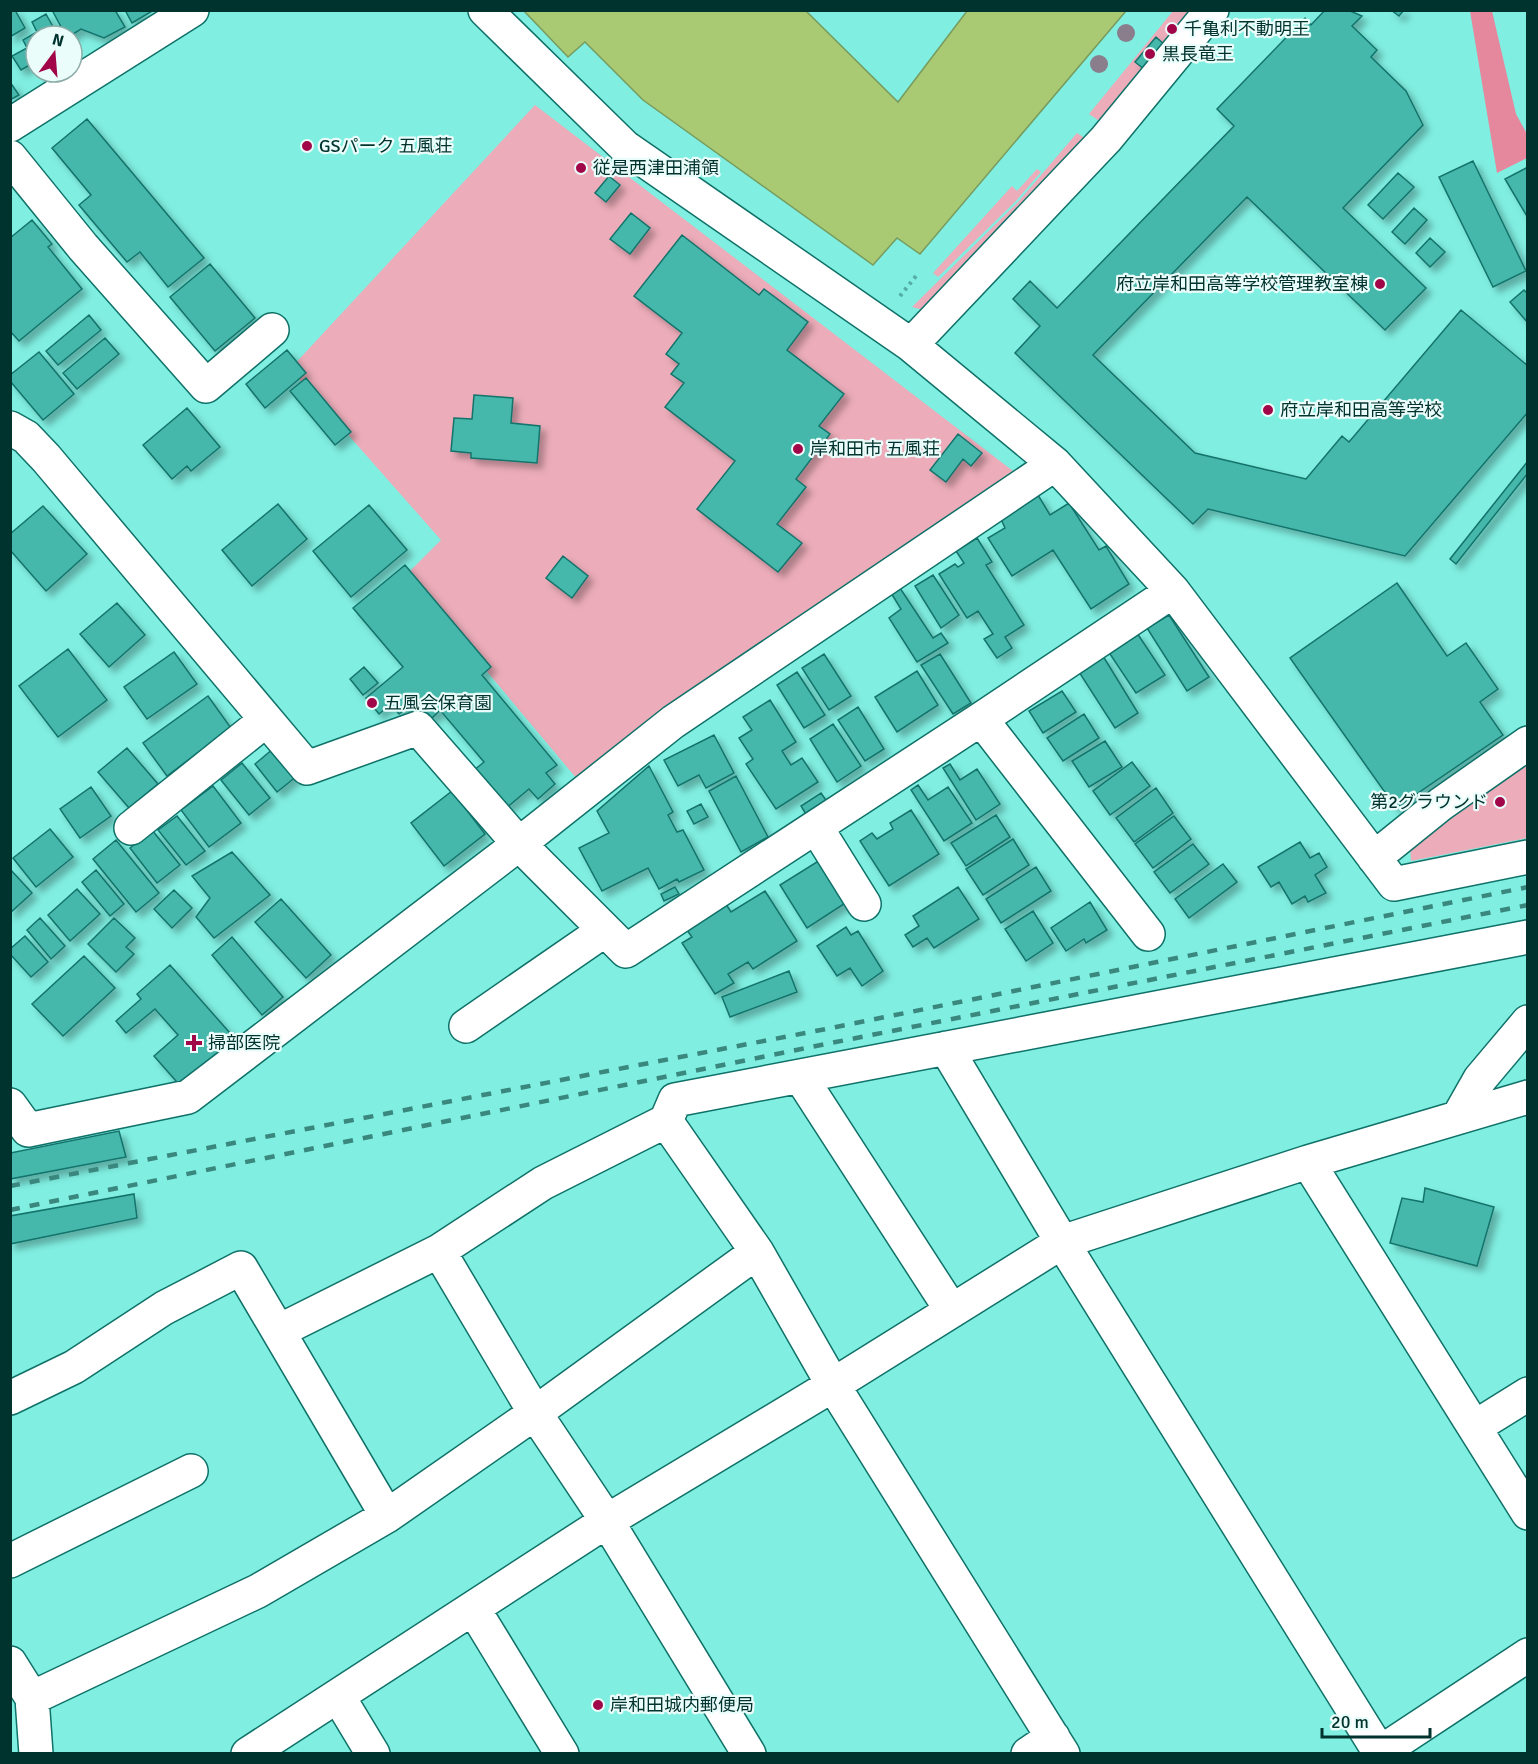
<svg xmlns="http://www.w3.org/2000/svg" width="1538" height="1764" viewBox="0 0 1538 1764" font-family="Signika,'Noto Sans JP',sans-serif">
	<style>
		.green { fill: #ecacb9 }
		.forest { fill: #e5879d }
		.water { fill: #a9c973; stroke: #769c5e; stroke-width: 1.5 }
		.building { fill: #44b7ab; stroke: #14736b; stroke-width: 1.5; filter: url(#shadow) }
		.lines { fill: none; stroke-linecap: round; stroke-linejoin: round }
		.minor-casing { stroke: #0f7168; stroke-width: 36 }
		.path { stroke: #54ada3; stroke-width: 4; stroke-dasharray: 3 4.5; stroke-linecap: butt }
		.minor { stroke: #fff; stroke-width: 33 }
		.rail { stroke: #3a877e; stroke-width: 4.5; stroke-dasharray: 10 10; stroke-linecap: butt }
		.tree { fill: #8a7e8d }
		.poi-dot { fill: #a00648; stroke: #eafdfa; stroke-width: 2 }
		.labels { text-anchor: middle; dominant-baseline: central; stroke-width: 4.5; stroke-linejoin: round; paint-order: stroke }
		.poi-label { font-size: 18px; fill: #00322e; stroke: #eafdfa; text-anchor: start }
	</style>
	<defs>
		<filter id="shadow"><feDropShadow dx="5.5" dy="5.5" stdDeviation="3" flood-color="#0004"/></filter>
	</defs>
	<rect width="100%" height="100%" fill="#80eee1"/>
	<path class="green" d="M1173 11H1193L1101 122 1089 114Z
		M535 105 1013 471 577 779 406 575 441 540 290 369Z
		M1077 133 1086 139 923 310 912 307 1018 202Z
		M1037 169 1041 172 1016 201 938 277 933 273 1012 186 1017 191Z
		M1527 765V838L1411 861 1410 844Z"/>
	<path class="forest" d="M1470 11H1492L1516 114 1527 134V158L1497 173Z"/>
	<path class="water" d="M524 11H806L898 102 967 11H1126L920 254 897 238 873 265 643 100 585 42 568 57Z"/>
	<path class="building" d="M10 10H15L25 28 10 37Z
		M52 10H115L125 27 104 38 81 29 70 36H66Z
		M125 10H154L132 23Z
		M1325 10H1348L1362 16 1352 26 1377 50 1371 57 1406 91 1423 125 1343 208 1426 288 1385 330 1247 197 1093 355 1195 453 1306 479 1342 436 1349 442 1461 310 1528 366V412L1405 556 1208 509 1193 524 1015 353 1040 326 1013 299 1030 281 1057 308 1234 126 1217 109 1305 18 1311 25Z
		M1391 10H1404L1399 16Z
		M46 14 58 36H36V64L35 62 21 70 12 56 27 48 23 40 37 32 32 22Z
		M1156 37 1165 45 1144 69 1135 62Z
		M41 72H59L45 80Z
		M10 82 19 95 10 100Z
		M87 119 204 258 168 287 140 252 127 262 79 205 91 195 52 148Z
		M1473 161 1526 271 1493 287 1439 177Z
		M1528 167V218L1505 179Z
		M1398 173 1414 187 1383 219 1368 205Z
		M609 176 620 185 606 202 595 193Z
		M1414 208 1427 220 1405 244 1392 232Z
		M631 213 650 228 630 254 610 239Z
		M32 220 52 244 48 247 82 289 19 341 10 331V238Z
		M682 235 759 295 764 289 808 322 787 350 844 394 819 426 830 434 796 479 806 487 777 524 802 543 778 572 697 509 735 461 665 407 684 383 671 374 679 364 666 354 682 333 634 296Z
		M1430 238 1445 252 1430 267 1416 253Z
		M210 264 255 318 215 351 170 297Z
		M1524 290 1528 294V323L1510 302Z
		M89 315 101 330 58 365 46 351Z
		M105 338 119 354 77 389 63 373Z
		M287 350 306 373 265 408 246 384Z
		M39 352 74 394 43 420 10 381V375Z
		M306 378 351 432 335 445 290 391Z
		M474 395 513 398 511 423 540 426 537 463 471 458V453L451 451 454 418 472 419Z
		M187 408 220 447 191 471 187 466 172 479 143 445Z
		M958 434 982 453 971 466 963 459 946 482 930 470Z
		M1528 461V473L1456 564 1450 559Z
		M1038 495 1050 515 1069 503 1099 550 1106 546 1129 584 1091 609 1053 550 1012 576 988 538 1005 528 1001 519Z
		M278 504 307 539 252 586 222 550Z
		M369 505 407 550 351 597 313 551Z
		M43 506 87 554 46 591 10 550V534Z
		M977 538 992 562 986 565 1024 625 1005 637 1012 648 997 658 984 639 993 634 978 611 967 618 939 574 955 564 958 567 964 563 956 551Z
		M563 556 588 576 572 598 546 578Z
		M405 565 491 667 482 675 557 765 546 773 555 784 538 799 529 789 505 809 473 771 484 762 440 710 431 719 416 700 399 714 391 704 379 714 366 698 403 667 353 608Z
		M933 575 959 615 941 628 915 586Z
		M1397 583 1447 656 1466 643 1498 689 1480 702 1503 735 1396 808 1290 658Z
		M900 588 933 638 941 633 948 643 917 662 889 618 901 609 891 593Z
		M117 603 145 635 109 667 80 634Z
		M1169 615 1209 677 1187 691 1147 628Z
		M1137 633 1165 675 1136 693 1108 651Z
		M68 649 107 700 58 737 19 686Z
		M174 652 197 684 147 719 124 687Z
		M824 654 851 696 829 710 802 668Z
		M940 654 971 703 953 714 921 665Z
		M1103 656 1138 713 1115 728 1079 672Z
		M364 667 378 683 363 695 350 679Z
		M917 671 938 705 897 732 875 697Z
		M797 672 825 715 804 728 777 685Z
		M1062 691 1076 712 1043 733 1029 711Z
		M208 696 231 728 167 776 143 743Z
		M770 700 796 742 782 751 791 765 802 758 818 782 776 809 746 764 753 759 739 738 752 730 743 717Z
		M858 707 884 749 865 761 838 720Z
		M1084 714 1099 738 1063 761 1047 738Z
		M833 724 861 766 837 782 810 739Z
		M714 735 734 773 706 788 699 775 678 786 664 760Z
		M1105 741 1122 767 1089 787 1072 761Z
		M127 748 158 784 129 808 98 772Z
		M274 748 297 776 277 792 255 764Z
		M1132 762 1150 786 1110 815 1093 791Z
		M242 763 270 798 249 815 221 780Z
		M950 764 960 780 977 769 1000 804 976 820 943 768Z
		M649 766 673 812 668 815 677 832 683 830 704 870 679 882 677 879 659 889 648 868 602 891 579 848 609 833 597 811Z
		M736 776 768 837 741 852 709 791Z
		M918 785 928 800 948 787 972 823 944 841 911 790Z
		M213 786 241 823 209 847 181 810Z
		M91 787 111 816 80 838 60 809Z
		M1156 788 1173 813 1134 842 1116 818Z
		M452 791 485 834 444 866 411 823Z
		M821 793 828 803 807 816 801 806Z
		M701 804 708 817 694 824 687 811Z
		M911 810 939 854 889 886 860 841 872 833 877 839 893 829 890 823Z
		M996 815 1010 837 966 866 951 843Z
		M177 816 205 851 186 865 158 830Z
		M1174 816 1191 839 1153 868 1135 844Z
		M50 829 73 857 36 887 13 858Z
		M152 830 180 865 157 883 130 848Z
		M1013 839 1029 865 983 895 966 869Z
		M116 840 159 893 136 912 93 859Z
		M1300 842 1310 858 1319 853 1327 867 1315 875 1326 893 1308 902 1305 896 1292 904 1279 882 1271 887 1258 867Z
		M1193 844 1209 864 1170 893 1154 872Z
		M232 852 270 895 214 938 196 917 210 898 192 876Z
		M820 860 847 902 807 928 780 885Z
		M1223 864 1237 882 1189 918 1175 899Z
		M1036 867 1051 891 1001 923 986 899Z
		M10 869 32 893 10 913Z
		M96 870 124 904 110 916 82 882Z
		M675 887 679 894 664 901 661 894Z
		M958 887 979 919 934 948 927 938 913 947 905 935 919 926 913 916Z
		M77 889 100 914 70 941 48 915Z
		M174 890 192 908 172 928 154 909Z
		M765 891 797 941 753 969 748 962 728 974 734 983 715 994 682 943 692 937 686 929 726 904 731 912Z
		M281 899 331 955 306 978 255 922Z
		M1090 902 1107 930 1086 943 1084 939 1066 951 1051 928Z
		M1033 911 1053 943 1026 961 1005 929Z
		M40 918 65 946 51 959 27 930Z
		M114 918 135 938 126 947 134 954 116 972 88 944Z
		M846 927 851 935 858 931 883 971 862 986 850 968 837 976 817 946Z
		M25 936 48 962 31 977 10 954V949Z
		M232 937 283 997 262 1015 212 955Z
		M84 956 115 988 63 1036 32 1004Z
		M170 965 237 1041 183 1089 154 1056 178 1035 155 1009 126 1033 116 1021 141 999 137 994Z
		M789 971 797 992 730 1017 722 997Z
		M119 1131 126 1157 10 1179V1153Z
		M1425 1188 1494 1207 1477 1266 1390 1243 1402 1198 1423 1202Z
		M134 1194 137 1218 10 1244V1216Z"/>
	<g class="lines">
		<defs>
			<path id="minor" d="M485 10 625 147 911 345 1055 464 1173 591 1394 884 1528 857
				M10 125 192 10
				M10 157 83 247 206 386 272 330
				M911 345 1106 139 1212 10
				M10 428 26 437 46 458 307 768 418 728 519 844 626 951 981 719 1173 591
				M981 719 1148 934
				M816 827 864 904
				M131 828 266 720
				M1374 858 1441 804 1528 743
				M466 1026 605 930
				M946 1048 1062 1242 1380 1753
				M800 1076 952 1311
				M10 1105 28 1130 188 1097 519 844 673 722 1055 464
				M1459 1116 1480 1079 1528 1022
				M1308 1162 1528 1513
				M439 1251 535 1413 607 1521 749 1754
				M279 1331 439 1251 543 1183 666 1121
				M10 1398 74 1367 164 1308 241 1268 387 1516
				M1475 1427 1528 1394
				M10 1561 191 1471
				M473 1608 562 1754
				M10 1663 32 1698 36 1754
				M338 1696 373 1754
				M32 1698 258 1591 387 1516 535 1413 757 1252
				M248 1754 607 1521 833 1385 1062 1242 1308 1162 1528 1097
				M1028 1754 1053 1737
				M1063 1754 833 1385 757 1252 666 1121 675 1100 1528 937
				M1378 1754 1528 1655"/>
		</defs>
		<use href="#minor" class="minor-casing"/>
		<path class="path" d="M900 296 916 276"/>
		<use href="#minor" class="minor"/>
		<path class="rail" d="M10 1186 826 1029 1528 887
			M10 1210 831 1043 1528 905"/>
	</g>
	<g class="tree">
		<circle cx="1126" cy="33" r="9"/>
		<circle cx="1099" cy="64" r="9"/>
	</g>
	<g class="poi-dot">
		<circle cx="1172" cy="29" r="6"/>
		<circle cx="1150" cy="54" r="6"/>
		<circle cx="307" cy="146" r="6"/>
		<circle cx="581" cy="168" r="6"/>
		<circle cx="1380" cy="284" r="6"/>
		<circle cx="1268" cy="410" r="6"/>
		<circle cx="798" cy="449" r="6"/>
		<circle cx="372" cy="703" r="6"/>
		<circle cx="1500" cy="802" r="6"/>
		<path d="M191 1034h6v6h6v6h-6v6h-6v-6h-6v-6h6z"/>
		<circle cx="598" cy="1705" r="6"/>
	</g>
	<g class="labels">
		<g class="poi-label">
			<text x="1184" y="29">千亀利不動明王</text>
			<text x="1162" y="54">黒長竜王</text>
			<text x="319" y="146">GSパーク 五風荘</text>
			<text x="593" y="168">従是西津田浦領</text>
			<text x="1368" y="284" text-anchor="end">府立岸和田高等学校管理教室棟</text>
			<text x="1280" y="410">府立岸和田高等学校</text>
			<text x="810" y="449">岸和田市 五風荘</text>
			<text x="384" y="703">五風会保育園</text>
			<text x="1488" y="802" text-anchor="end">第2グラウンド</text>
			<text x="208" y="1043">掃部医院</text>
			<text x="610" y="1705">岸和田城内郵便局</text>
		</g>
	</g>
	<rect width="1538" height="1764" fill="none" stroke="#00322e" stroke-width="24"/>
	<g transform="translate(54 54) rotate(16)"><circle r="28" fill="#eafdfa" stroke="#8caca8" stroke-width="1.5"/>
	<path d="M0-4.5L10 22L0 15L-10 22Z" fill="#a00648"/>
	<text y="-9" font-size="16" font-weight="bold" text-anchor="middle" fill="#00322e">N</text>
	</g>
	<path d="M1322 1728v9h108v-9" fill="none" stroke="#00322e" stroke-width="3"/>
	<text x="1331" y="1728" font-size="18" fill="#00322e" stroke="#eafdfa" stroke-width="4.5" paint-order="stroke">20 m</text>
</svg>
